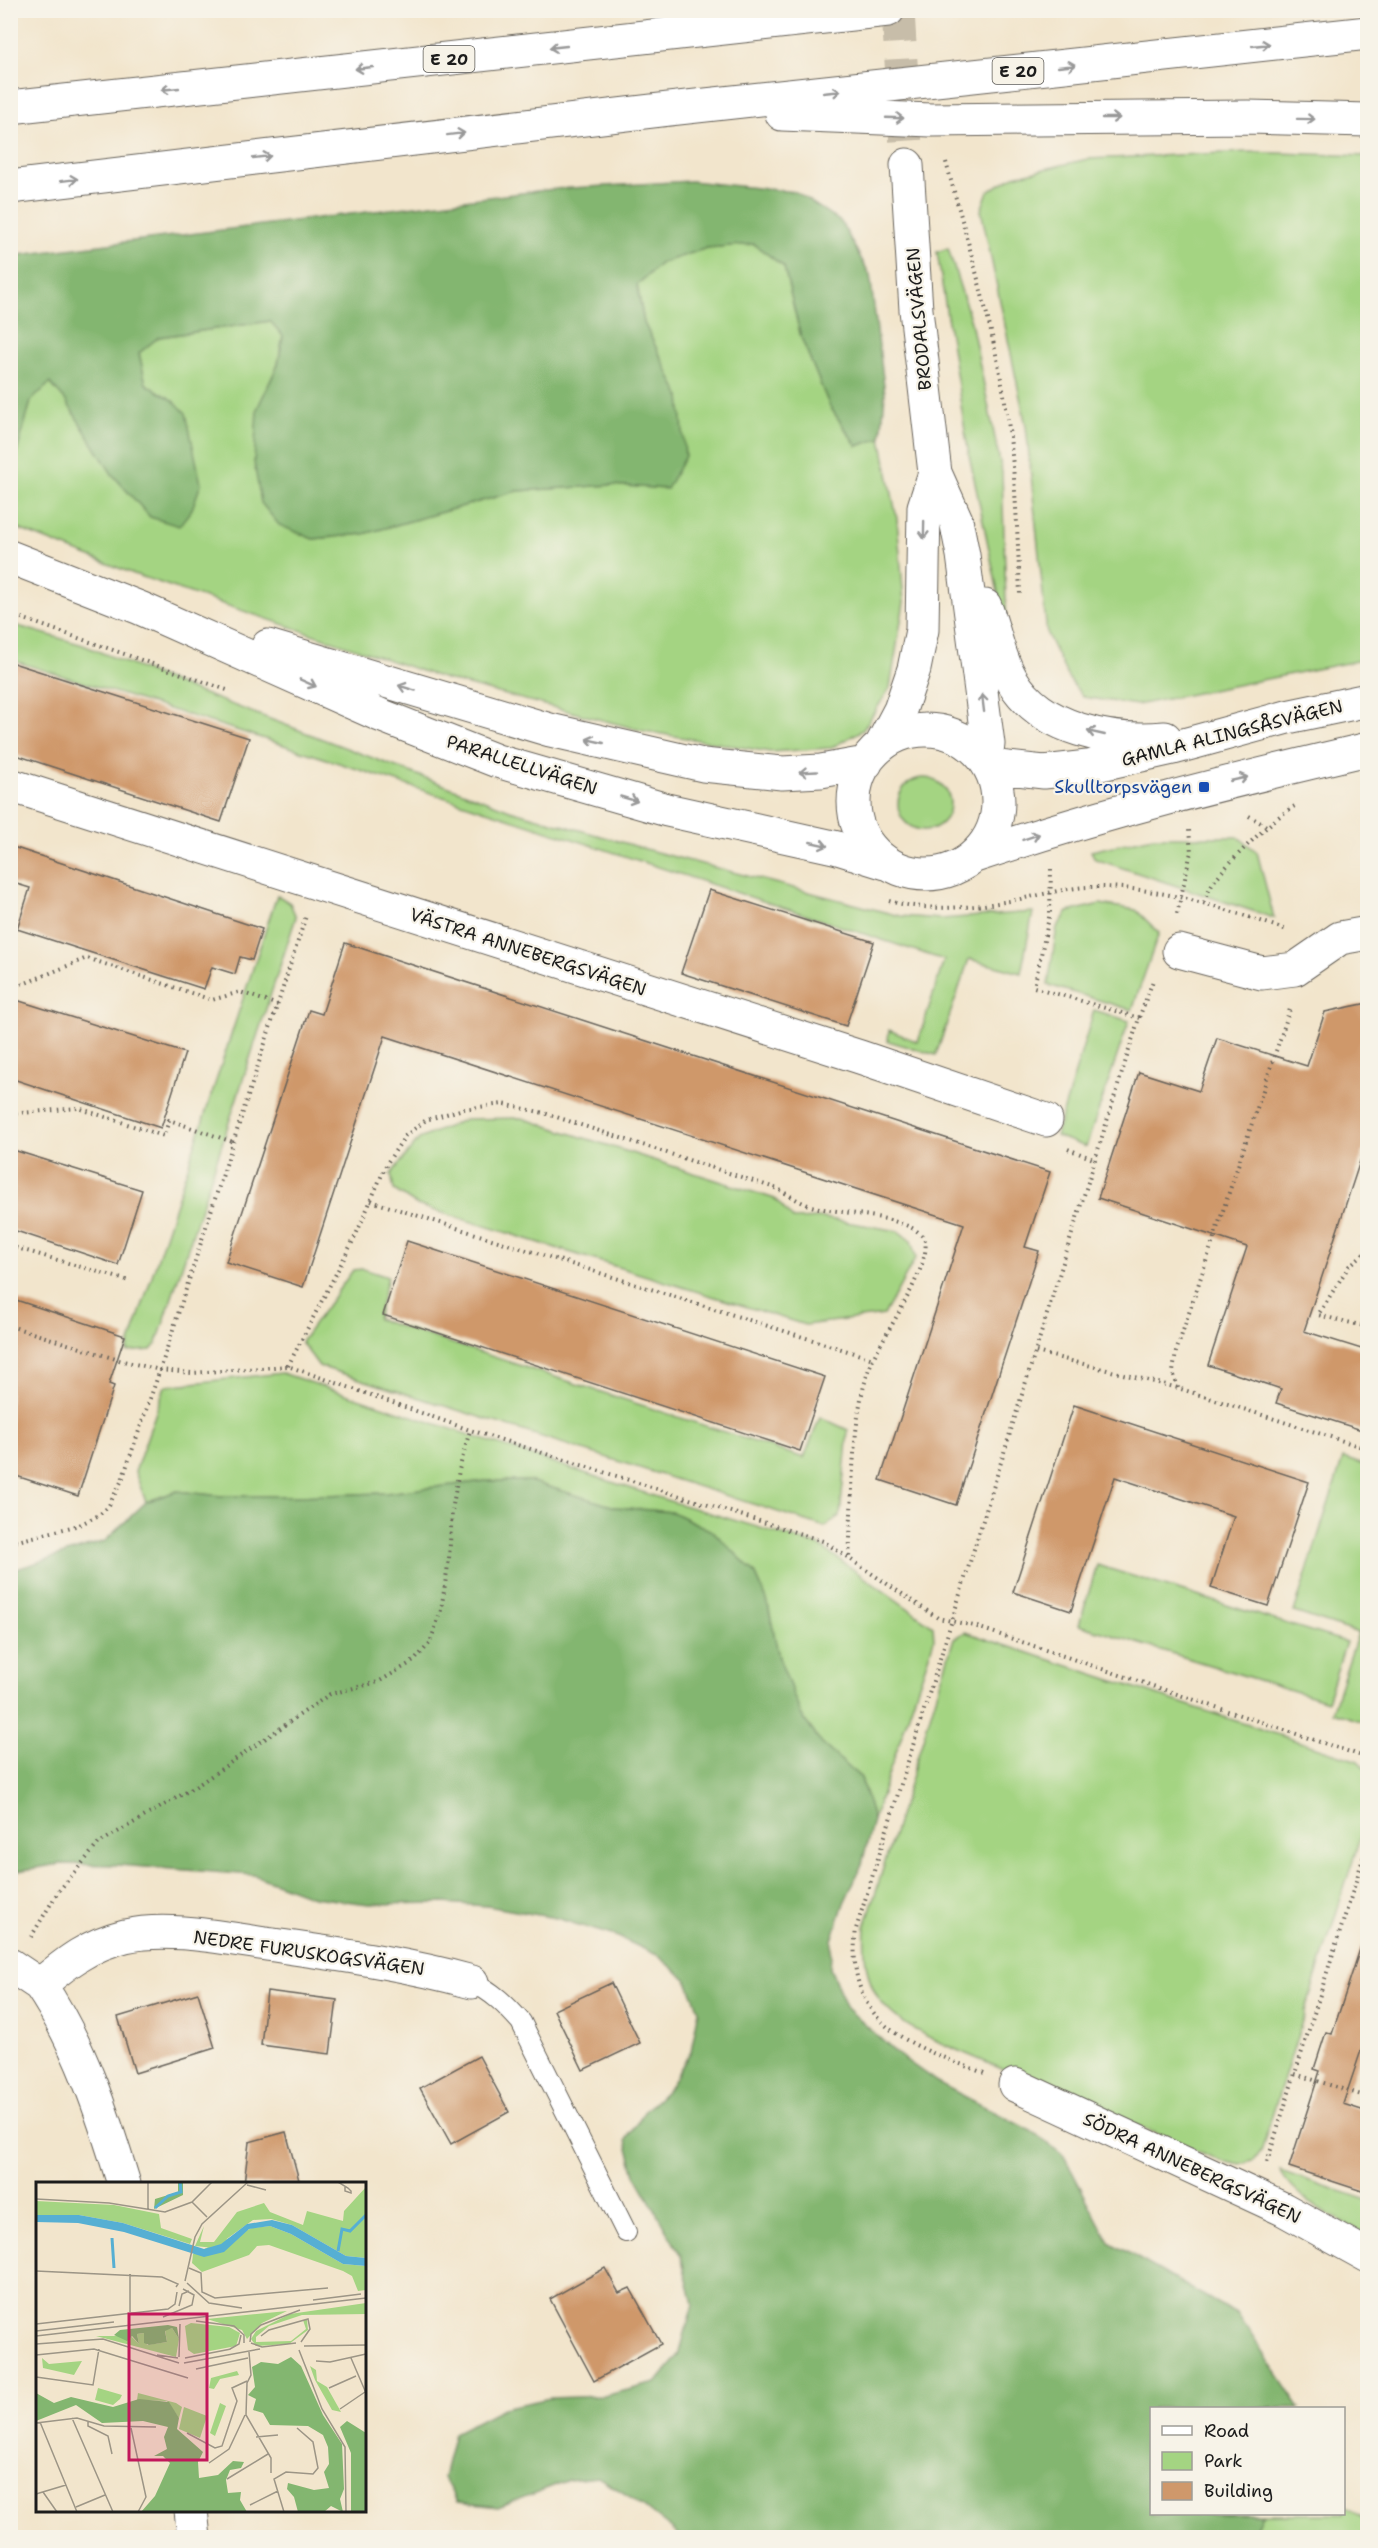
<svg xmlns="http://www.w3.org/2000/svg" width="1378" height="2548" viewBox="0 0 1378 2548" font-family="'Shantell Sans',sans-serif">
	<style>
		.green { fill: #a4d482; stroke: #60784f; stroke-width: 1.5 }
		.forest { fill: #83b670; stroke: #506946; stroke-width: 1.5 }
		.building { fill: #cf986b }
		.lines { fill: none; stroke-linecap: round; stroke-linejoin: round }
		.secondary-tunnel { stroke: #c7bda9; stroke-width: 33; stroke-dasharray: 33 16; stroke-linecap: butt }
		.lane-casing { stroke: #67625a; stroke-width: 22 }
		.street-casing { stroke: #67625a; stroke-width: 35 }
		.secondary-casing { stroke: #67625a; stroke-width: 35 }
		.highway-casing { stroke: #67625a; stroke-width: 35 }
		.path { stroke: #67625a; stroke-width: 4; stroke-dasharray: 1.5 4.5; stroke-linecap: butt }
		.lane { stroke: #fff; stroke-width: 20 }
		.street { stroke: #fff; stroke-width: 33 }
		.secondary { stroke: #fff; stroke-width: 33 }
		.highway { stroke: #fff; stroke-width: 33 }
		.oneway { stroke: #999 }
		.transit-dot { fill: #1a4fb4; stroke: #f7f3e8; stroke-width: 2 }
		.labels { text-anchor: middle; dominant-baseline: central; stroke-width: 4.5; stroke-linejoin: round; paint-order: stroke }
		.shield { fill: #f7f3e8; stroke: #5e5c59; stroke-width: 1.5 }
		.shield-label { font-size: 16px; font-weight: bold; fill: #1c1c1c }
		.street-label { font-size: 18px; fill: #1c1c1c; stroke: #f7f3e8 }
		.transit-label { font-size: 18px; fill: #164399; stroke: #f7f3e8; text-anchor: end }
		.inset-river { fill: none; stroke: #56afd3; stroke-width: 3 }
		.inset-road { fill: none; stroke: #9c9586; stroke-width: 1.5 }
		.view { fill: #c2185b; fill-opacity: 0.15; stroke: #c2185b; stroke-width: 3 }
		.inset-edge { fill: none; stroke: #1c1c1c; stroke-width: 3 }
	</style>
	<rect width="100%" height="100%" fill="#f7f3e8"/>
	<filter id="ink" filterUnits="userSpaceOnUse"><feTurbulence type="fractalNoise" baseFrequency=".0167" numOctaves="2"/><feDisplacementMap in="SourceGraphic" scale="12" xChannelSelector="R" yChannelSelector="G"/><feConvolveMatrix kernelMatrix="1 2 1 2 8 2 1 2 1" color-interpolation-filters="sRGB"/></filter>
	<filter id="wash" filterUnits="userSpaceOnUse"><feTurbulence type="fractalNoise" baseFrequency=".008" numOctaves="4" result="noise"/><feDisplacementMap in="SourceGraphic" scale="24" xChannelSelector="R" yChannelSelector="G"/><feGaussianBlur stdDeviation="1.35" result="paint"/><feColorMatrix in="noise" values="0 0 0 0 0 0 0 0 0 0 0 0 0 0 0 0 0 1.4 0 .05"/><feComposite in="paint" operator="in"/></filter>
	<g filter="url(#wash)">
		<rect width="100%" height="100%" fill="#f2e5cc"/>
		<path class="green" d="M1247 152 1367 156V659L1137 705 1083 697 1069 679 1047 634 1026 426 981 210 988 191 1014 176 1088 159Z
			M754 244 784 267 801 337 830 407 857 446 881 438 897 519 904 602 890 688 863 730 831 748 770 752 644 731 445 679 134 574 11 526V467L13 466 31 401 50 382 66 401 173 400 146 384 139 353 159 337 271 321 283 336 278 364 257 410 280 525 313 539 364 534 517 491 611 485 667 489 680 396 644 323 637 285 661 263 707 248Z
			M948 248 971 322 1002 472 1007 635 968 450 937 252Z
			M11 624 83 645 180 685 510 810 656 852 900 916 941 919 1033 912 1021 973 969 959 936 1055 888 1041 889 1030 918 1042 944 960 268 740 11 660Z
			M898 804a26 26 0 1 1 52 0a26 26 0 1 1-52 0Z
			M1153 837H1238L1257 852 1274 918 1095 859 1091 851Z
			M277 895 290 903 296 917 157 1343 151 1350 127 1352Z
			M1100 904 1136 910 1159 933 1132 1010 1048 985 1057 927 1068 912Z
			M1094 1010 1129 1021 1086 1147 1056 1136Z
			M522 1118 775 1199 793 1219 823 1218 898 1231 911 1241 916 1257 884 1315 805 1325 417 1205 394 1190 391 1174 419 1139 466 1119Z
			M363 1269 388 1277 377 1319 804 1458 820 1417 848 1430 840 1516 825 1527 319 1366 301 1342 353 1270Z
			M282 1373 663 1499 820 1546 933 1626 934 1640 873 1820 861 1778 822 1744 801 1715 779 1658 767 1600 755 1573 714 1532 672 1512 615 1507 529 1481H486L386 1493 296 1496H221L177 1491 146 1502 135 1472 165 1386Z
			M1343 1458 1367 1466V1723L1332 1712 1358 1633 1294 1612Z
			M1097 1565 1346 1642 1327 1701 1079 1625Z
			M965 1632 1358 1761 1367 1770V1816L1261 2151 1255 2160 1241 2165 1221 2161 945 2045C885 2017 861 1997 865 1927L954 1638Z
			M1280 2171 1367 2200V2235C1337 2218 1298 2203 1280 2171Z
			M1344 2504 1367 2521V2537H1251L1262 2514H1344Z"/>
		<path class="forest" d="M691 181 796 192 841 222 870 275 885 394 881 438 857 446 830 407 801 337 784 267 754 244 707 248 661 263 637 285 644 323 680 396 685 456 667 489 611 485 517 491 364 534 313 539 279 525 261 503 254 462 257 409 278 365 283 336 270 321 159 337 139 353 146 384 173 400 186 413 201 484 192 509 179 526 150 517 112 474 66 401 50 383 31 401 13 467H11V256L554 189Z
			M486 1481H529L615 1507 672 1512 714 1532 755 1573 767 1600 779 1658 801 1715 822 1744 861 1778 873 1820 862 1864 844 1903 832 1940 830 1968 847 2008 896 2053 937 2082 1031 2131 1064 2156 1109 2242 1238 2315 1300 2408H1152V2514H1262L1251 2537H682L632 2498 598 2477 569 2480 498 2507 457 2502 443 2477 454 2433 503 2408 550 2398 604 2396 656 2383 679 2355 693 2304 681 2256 635 2175 626 2140 644 2112 669 2088 691 2051 699 2010 686 1979 657 1955 618 1937 556 1918 487 1906 443 1903 369 1904 313 1897 254 1875 118 1865 60 1864 11 1872 10 1571 105 1541 146 1502 177 1491 221 1496H296L386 1493Z"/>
		<g id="blocks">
			<path class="building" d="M10 662 249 738 221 822 10 753Z
				M10 846 262 929 252 960 240 957 235 974 212 967 204 989 17 929 30 888 10 882Z
				M709 890 874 942 846 1026 681 973Z
				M345 943 1050 1172 1025 1247 1039 1251 956 1505 880 1480 964 1224 385 1036 303 1287 226 1262 309 1010 322 1014Z
				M10 998 185 1053 161 1128 10 1078Z
				M1368 1003V1137L1304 1331 1368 1351V1432L1276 1403 1281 1389 1208 1365 1247 1247 1098 1198 1139 1072 1199 1091 1217 1038 1307 1066 1325 1012Z
				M10 1149 142 1190 118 1265 10 1229Z
				M407 1241 825 1377 800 1451 383 1315Z
				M10 1298 125 1336 109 1384 114 1386 78 1496 10 1474Z
				M1074 1405 1309 1482 1268 1606 1211 1588 1234 1516 1115 1477 1071 1611 1013 1592Z
				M1361 1946 1368 1947V2030L1343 2104 1368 2112V2193L1289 2167 1320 2071 1314 2069 1326 2032 1332 2034Z
				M611 1983 640 2043 583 2070 554 2010Z
				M267 1991 337 2000 330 2054 261 2045Z
				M198 1993 215 2048 135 2073 118 2017Z
				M479 2056 509 2112 451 2144 420 2088Z
				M286 2132 300 2184H244L249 2142Z
				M605 2268 619 2293 630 2288 661 2344 594 2381 550 2299Z"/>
		</g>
	</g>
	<g filter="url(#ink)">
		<use href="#blocks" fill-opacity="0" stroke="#67625a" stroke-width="1.5"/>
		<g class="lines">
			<path class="secondary-tunnel" d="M898 10 907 165"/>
			<defs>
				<path id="lane" d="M472 1982C493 1992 506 2005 521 2022L626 2232"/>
				<path id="street" d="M10 785 860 1057 1046 1120
					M1179 951 1262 973 1295 969 1340 938 1368 933
					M10 1965 40 1985C68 1961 89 1945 125 1936 168 1926 223 1938 266 1944 335 1954 404 1963 472 1982
					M40 1985C80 2044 103 2115 124 2184
					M1015 2085 1283 2209 1368 2256
					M191 2510 194 2538"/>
				<path id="secondary" d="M907 165 916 310 935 473 956 520 963 555 988 744 986 761
					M10 557 140 608 380 715 497 761 667 810 838 848 886 863
					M985 606C995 630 998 658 1012 680 1041 730 1112 743 1165 738
					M268 646 550 730 703 765 782 773 821 771 866 763
					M854 802a72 72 0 1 1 144 0a72 72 0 1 1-144 0Z
					M881 746 900 710 914 669 922 630 924 507 935 473
					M989 766 1044 772 1088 767 1173 748 1287 717 1368 700
					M975 856C1104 812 1235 780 1368 749"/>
				<path id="highway" d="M10 107 888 10
					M782 114 931 120 1248 117 1368 120
					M10 187 669 109 1368 33"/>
			</defs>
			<use href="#lane" class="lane-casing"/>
			<use href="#street" class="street-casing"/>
			<use href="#secondary" class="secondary-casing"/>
			<use href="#highway" class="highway-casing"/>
			<path class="path" d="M946 162C966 236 988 309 1002 384 1015 453 1017 524 1020 594
				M10 614 230 691
				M1249 816 1268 827
				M1051 869 1050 913 1034 987 1139 1018
				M889 901C932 913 981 907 1025 898 1045 894 1067 888 1087 887 1158 885 1222 908 1287 930
				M1204 902C1207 895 1210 886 1215 880 1228 863 1276 815 1295 806
				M1177 914 1191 852 1189 830
				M10 980 23 984 87 958 212 1000 240 992 278 1005
				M10 1114 78 1108 164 1136 169 1120 233 1142
				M1068 1149 1096 1160
				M371 1201 873 1359
				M10 1246 129 1281
				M1368 1250 1349 1266 1318 1315 1368 1327
				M10 1326 119 1360 160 1370 192 1373 288 1366 470 1430 823 1541 938 1618 974 1626 1368 1758
				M1036 1352 1178 1388 1368 1449
				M288 1366 355 1237 387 1163 405 1136 426 1120 463 1109 503 1104 544 1113 778 1189C789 1195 802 1204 815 1207 840 1214 907 1215 923 1237 938 1257 883 1336 873 1359 850 1411 853 1498 849 1557
				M1178 1388 1173 1372 1176 1352 1291 1006
				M10 1543 79 1525 99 1515 108 1507 122 1480 160 1370 306 916
				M31 1937 58 1892 99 1843 195 1787 330 1694 378 1682 414 1661 430 1643 441 1610 449 1559 452 1511 459 1470 470 1430
				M984 2073C908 2044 844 2026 856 1929L1139 1018 1154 978
				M1295 2074 1368 2097
				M1267 2162 1368 1843"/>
			<use href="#lane" class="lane"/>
			<use href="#street" class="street"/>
			<use href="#secondary" class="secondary"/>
			<use href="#highway" class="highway"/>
		</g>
		<defs><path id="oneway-shaft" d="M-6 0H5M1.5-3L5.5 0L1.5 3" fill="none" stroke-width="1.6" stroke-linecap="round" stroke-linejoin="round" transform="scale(1.5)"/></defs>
		<g class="oneway">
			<use href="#oneway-shaft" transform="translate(1261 45) rotate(-6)"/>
			<use href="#oneway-shaft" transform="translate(558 47) rotate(174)"/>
			<use href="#oneway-shaft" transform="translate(1067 66) rotate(-6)"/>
			<use href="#oneway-shaft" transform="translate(364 68) rotate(174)"/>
			<use href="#oneway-shaft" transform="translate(170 89) rotate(174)"/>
			<use href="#oneway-shaft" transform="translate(832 92) rotate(-6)"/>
			<use href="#oneway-shaft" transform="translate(895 118) rotate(2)"/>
			<use href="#oneway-shaft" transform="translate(1111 118)"/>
			<use href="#oneway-shaft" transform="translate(1306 119) rotate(1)"/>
			<use href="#oneway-shaft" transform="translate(456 134) rotate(-7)"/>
			<use href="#oneway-shaft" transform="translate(262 157) rotate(-7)"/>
			<use href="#oneway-shaft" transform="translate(69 180) rotate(-7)"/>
			<use href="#oneway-shaft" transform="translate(924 530) rotate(91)"/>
			<use href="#oneway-shaft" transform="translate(308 683) rotate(24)"/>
			<use href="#oneway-shaft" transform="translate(407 688) rotate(-163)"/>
			<use href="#oneway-shaft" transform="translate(983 703) rotate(-97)"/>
			<use href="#oneway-shaft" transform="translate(1096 733) rotate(-167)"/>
			<use href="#oneway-shaft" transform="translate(595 741) rotate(-167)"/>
			<use href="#oneway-shaft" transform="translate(808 772) rotate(177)"/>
			<use href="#oneway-shaft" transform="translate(1239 779) rotate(-13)"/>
			<use href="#oneway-shaft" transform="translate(629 799) rotate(16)"/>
			<use href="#oneway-shaft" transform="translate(1031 837) rotate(-19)"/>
			<use href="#oneway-shaft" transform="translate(819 844) rotate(13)"/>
		</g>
	</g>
	<rect class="transit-dot" x="1198" y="781" width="12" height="12" rx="3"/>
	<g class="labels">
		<g class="shield">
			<rect x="423.5" y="46" width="51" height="26" rx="4.5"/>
			<rect x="992.5" y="58" width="51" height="26" rx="4.5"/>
		</g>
		<g class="shield-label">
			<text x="449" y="59">E 20</text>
			<text x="1018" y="71">E 20</text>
		</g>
		<g class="street-label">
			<text transform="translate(919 319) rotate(-95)">BRODALSVÄGEN</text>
			<text transform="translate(1232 733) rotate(-14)">GAMLA ALINGSÅSVÄGEN</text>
			<text transform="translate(522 765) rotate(18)">PARALLELLVÄGEN</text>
			<text transform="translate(528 952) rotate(18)">VÄSTRA ANNEBERGSVÄGEN</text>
			<text transform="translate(309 1953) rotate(8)">NEDRE FURUSKOGSVÄGEN</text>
			<text transform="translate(1192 2168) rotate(25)">SÖDRA ANNEBERGSVÄGEN</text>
		</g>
		<g class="transit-label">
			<text x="1192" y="787">Skulltorpsvägen</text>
		</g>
	</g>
	<g transform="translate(36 2182)">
		<rect width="330" height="330" fill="#f2e5cc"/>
		<path d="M330 5V76L310 74 256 43 235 37 217 38 178 66 159 64 168 44 164 60H178L201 30 228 21 234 30 267 43 271 29 307 39 308 29ZM0 19 78 23 123 32 125 46 156 57 154 62 87 41 43 33H0ZM234 44 255 52 307 82 330 84V108L322 109 316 94 307 89 233 63 221 64 213 73 166 90 156 81 157 72 216 46ZM330 121V132L266 133 233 144 220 155V160L255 159 270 147 267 138H271L272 148 253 162 220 164 215 157 220 149 254 132ZM251 129 226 141 211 157 206 148 171 137ZM155 141 193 145 204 151 200 164 158 172 152 168 149 144ZM136 146 143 157 140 175 60 154H95L103 162 101 152 108 151 111 163 131 160 129 148ZM6 176 13 182 46 179 38 193 7 186ZM274 184 280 188 281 199 291 205 305 230 296 228 279 198ZM201 189 203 193 184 197 178 207 173 206 175 196ZM62 206 86 213 84 217 77 223 59 218ZM102 211 140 221 146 225 143 236 131 219 101 218ZM184 221 190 224 179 254 174 251ZM148 225 171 234 164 256 143 247Z" fill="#a4d482"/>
		<path d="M142 0H147V13L118 27 119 17 142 10ZM132 143 141 145 143 157 136 146 129 149 131 160 113 163 108 161V151L101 152 103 162 96 154 91 159 78 153 84 148ZM255 175 265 184 287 233 306 262 308 307 304 317 307 330 295 324 288 330H262L258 315 251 307 252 301 278 308 293 306 288 290 293 282 292 265 287 253 272 244 234 243 227 231 217 228 220 217 212 213 219 205 216 185 225 180 242 182ZM0 211 18 221 35 215 77 225 103 217 133 220 143 236 141 247 167 270 162 280 163 296 182 293 197 279 208 280 205 286 194 288 190 298 192 311 205 310 204 318 211 330H105L119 314 134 281 127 274H118L131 267 128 255 132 245 107 239 66 241 40 223 0 239ZM311 239 330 251V330H315V271L304 245Z" fill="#83b670"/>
		<path d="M0 33H43L87 41 168 67 185 62 211 42 236 38 256 43 310 74 330 76V84L307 82 255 52 234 44 213 47 188 70 168 75 88 50 42 41 0 40Z" fill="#56afd3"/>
		<path class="inset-river" d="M119 26 132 14 145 10 144 0M76 56 78 86M302 69 306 47 314 49 330 33"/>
		<path class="inset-road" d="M112 0V28M302 0 312 6 315 9V11L309 9V5M211 3 230 8M0 17 73 21 129 30 156 20 176 0M156 20 171 35M153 86 165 91 166 110 179 116 292 106M0 89 126 95 142 102 140 105M94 92V130M149 99 159 55 166 42 212 0M151 101 173 121 206 126M277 118 325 112M143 124 146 112 153 109M127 135 156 123 158 113 147 107M160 139 198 144 208 153V161M0 142 132 127 139 122 141 110M0 149 78 140M0 154 330 116M225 154 233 148 272 137 274 147 265 160M214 160 215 152 225 143 264 128M215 161 226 165 260 161M0 162 67 157 143 181M268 164 330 163M194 167 203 162 205 153M263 168 286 227 309 265 310 330M213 170 215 193 211 201 210 233 235 276V291M0 173 58 167 152 196M121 173 142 176M143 175 144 142M149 176 195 167M315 176 330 211M280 179 294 180 330 172M148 181 224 167M160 187 212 176M0 195 57 203 63 167M293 206 320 194M304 227 329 210M36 236 77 330M52 239V244L72 254 76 272M4 240 41 330M0 241 41 236 68 244 120 245M95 246 110 315 102 330M151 251 179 266 186 264 201 219 196 206 211 199M220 255 242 253M173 281 193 267 209 233M191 297 232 272M7 310 21 330M0 312 30 303M214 323 242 309M40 325 69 313M248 330 238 297 250 290 277 292 282 286 277 260 261 246"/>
		<path class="view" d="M93 132H171V278H93Z"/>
		<rect width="330" height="330" class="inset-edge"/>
	</g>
	<rect width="1378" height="2548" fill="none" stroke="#f7f3e8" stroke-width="36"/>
	<rect x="1150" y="2407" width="195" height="108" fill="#f7f3e8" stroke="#9f9d96" stroke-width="1.5"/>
	<rect x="1162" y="2426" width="30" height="9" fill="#ffffff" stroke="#9f9d96" stroke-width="1.5"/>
	<text x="1204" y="2437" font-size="18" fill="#1c1c1c">Road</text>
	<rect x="1162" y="2452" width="30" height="18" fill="#a4d482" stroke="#9f9d96" stroke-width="1.5"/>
	<text x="1204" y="2467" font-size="18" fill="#1c1c1c">Park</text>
	<rect x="1162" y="2482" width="30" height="18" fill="#cf986b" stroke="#9f9d96" stroke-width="1.5"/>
	<text x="1204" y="2497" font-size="18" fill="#1c1c1c">Building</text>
</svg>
